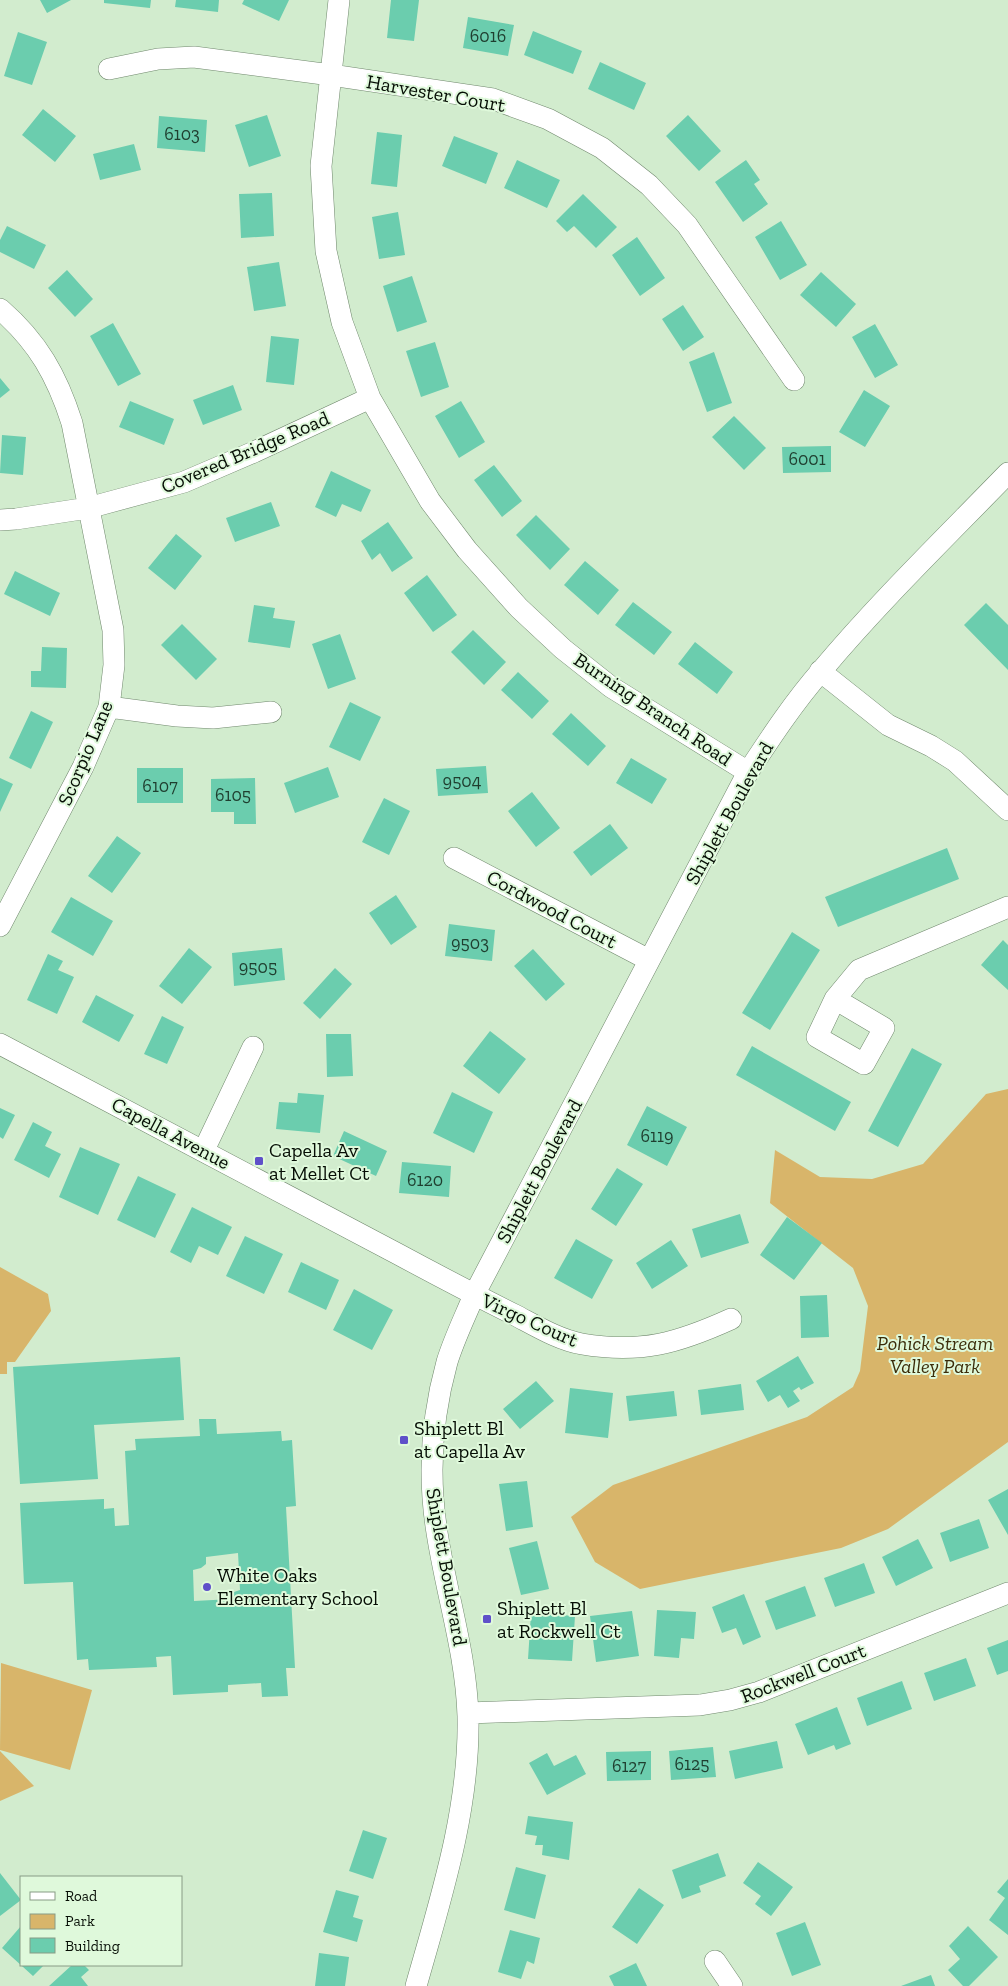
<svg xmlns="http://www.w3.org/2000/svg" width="1008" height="1986" viewBox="0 0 1008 1986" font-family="'Zilla Slab',serif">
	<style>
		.green { fill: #d8b56a }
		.building { fill: #6bcdae; fill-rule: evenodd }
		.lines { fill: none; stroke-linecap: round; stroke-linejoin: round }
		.minor-casing { stroke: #70886d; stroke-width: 22 }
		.minor { stroke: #fff; stroke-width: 21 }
		.poi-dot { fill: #5f50c9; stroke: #dff9db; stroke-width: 2 }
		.labels { text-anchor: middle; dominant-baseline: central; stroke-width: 4; stroke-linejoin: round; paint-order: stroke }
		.number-label { font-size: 18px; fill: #1f3e2f }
		.street-label { font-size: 20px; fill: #060e05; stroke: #dff9db }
		.poi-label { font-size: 20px; fill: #060e05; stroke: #dff9db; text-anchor: start }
		.park-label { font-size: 20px; font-style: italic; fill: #3b2c09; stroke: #dff9db }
	</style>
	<rect width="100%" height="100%" fill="#d2ecce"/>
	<path class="green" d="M1008 1089V1442L888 1529 841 1548 640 1589 595 1562 571 1517 613 1485 807 1417 853 1387 860 1371 868 1306 853 1268 770 1203 775 1150 820 1177 872 1179 923 1164 986 1094Z
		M0 1267 48 1294 51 1311 15 1362H7V1374H0Z
		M1 1663 92 1690 70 1770 0 1750Z
		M0 1751 34 1786 0 1801Z"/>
	<path class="building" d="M40 0H71L47 13Z
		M104 0H151L150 8 104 3Z
		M176 0H219L218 12 175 7Z
		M244 0H289L279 21 242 4Z
		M391 0H419L414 41 387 38Z
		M468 17 514 25 508 56 463 48Z
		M533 31 582 51 573 74 524 55Z
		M18 32 47 42 32 85 4 76Z
		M600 62 646 83 634 110 588 89Z
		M43 109 76 136 55 162 22 135Z
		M267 115 281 156 249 167 235 125Z
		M688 115 721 151 699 171 666 136Z
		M159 116 207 120 205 152 157 148Z
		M377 132 402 135 397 187 371 184Z
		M454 136 498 153 486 184 442 166Z
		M134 144 141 170 100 180 93 154Z
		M517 160 560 180 547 208 504 188Z
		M746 160 760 180 754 184 768 204 743 222 715 182Z
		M272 193 274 236 241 238 239 194Z
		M583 194 617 227 596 248 574 226 567 232 556 221Z
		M398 212 405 255 379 259 372 217Z
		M781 221 807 265 780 280 755 237Z
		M7 226 46 245 34 269 0 252V240Z
		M637 237 665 278 640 296 612 255Z
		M279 262 286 306 254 311 247 267Z
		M67 270 93 299 75 317 48 288Z
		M821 272 856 304 836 327 800 295Z
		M412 276 427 322 397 332 383 286Z
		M683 305 704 337 683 351 662 319Z
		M113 323 141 374 118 386 90 336Z
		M875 324 898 365 875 378 852 337Z
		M271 336 299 339 294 385 266 382Z
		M435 342 449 387 421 397 406 351Z
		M714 352 732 403 707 412 689 362Z
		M0 378 10 390 0 398Z
		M233 385 242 410 203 425 193 400Z
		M864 390 890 406 865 447 839 432Z
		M130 401 174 419 164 445 119 427Z
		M461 401 485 442 459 458 435 416Z
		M734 416 766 448 744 470 712 437Z
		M2 435 26 437 23 475 0 473Z
		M831 446V472L783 473 782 447Z
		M494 465 522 501 502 517 474 480Z
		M331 471 371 490 361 512 342 504 336 517 315 507Z
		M271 502 280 526 235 542 226 518Z
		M536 515 570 549 550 570 516 535Z
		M388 522 413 558 392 572 380 553 372 560 361 541Z
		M176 534 202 556 175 590 148 568Z
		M585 561 619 590 598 615 564 585Z
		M15 571 60 593 50 616 4 594Z
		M427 575 457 615 433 632 404 593Z
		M633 602 672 632 654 655 615 625Z
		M986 603 1008 625V670L964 625Z
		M254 605 275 608 273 618 295 621 290 648 248 642Z
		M182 624 217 659 196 680 161 645Z
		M473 630 506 662 484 685 451 652Z
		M340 634 356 679 328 689 312 644Z
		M695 642 733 672 717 694 678 664Z
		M42 647 67 648 66 688 31 687V671H41Z
		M518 672 549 701 532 719 501 690Z
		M350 702 381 717 360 761 329 747Z
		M31 711 53 722 31 769 9 758Z
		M571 713 606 746 588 766 552 734Z
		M631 758 667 779 652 804 616 783Z
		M486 766 488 793 438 796 436 769Z
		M328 767 339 797 295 813 284 783Z
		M137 768H183V803H137Z
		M0 778 13 784 0 812Z
		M255 778 256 824H234V812H211V779Z
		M532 792 560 828 536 847 508 811Z
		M384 798 410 811 389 855 362 842Z
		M610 824 628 848 591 876 573 852Z
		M117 836 141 853 112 893 88 876Z
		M947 848 959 879 838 927 825 897Z
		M396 895 417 927 391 945 369 913Z
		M71 897 113 921 93 956 51 932Z
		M449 924 495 930 492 961 445 956Z
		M792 932 820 950 770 1030 742 1013Z
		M1003 940 1008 945V990L981 965Z
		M189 948 212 967 182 1004 159 986Z
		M282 948 285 980 234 986 232 953Z
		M533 949 565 984 546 1001 514 966Z
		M48 954 63 961 58 970 74 977 57 1014 27 1000Z
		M335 968 352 984 320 1019 303 1003Z
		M96 995 134 1015 119 1042 82 1022Z
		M162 1016 184 1027 167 1064 144 1054Z
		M490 1031 526 1059 499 1094 463 1066Z
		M326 1034H351L353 1076 327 1077Z
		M752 1046 851 1102 835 1131 736 1075Z
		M912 1048 942 1064 898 1147 868 1131Z
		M452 1092 493 1112 474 1153 433 1133Z
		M298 1093 324 1095 320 1133 276 1129 279 1102 297 1103Z
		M647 1106 687 1127 667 1166 627 1145Z
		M0 1108 15 1115 3 1139 0 1137Z
		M33 1122 52 1132 45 1146 61 1154 49 1178 14 1160Z
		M344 1131 387 1151 376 1176 333 1156Z
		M80 1147 120 1164 98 1215 59 1197Z
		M402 1162 451 1166 449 1197 399 1193Z
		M617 1168 643 1184 616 1226 591 1209Z
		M138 1176 176 1194 155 1238 117 1220Z
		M192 1207 232 1227 218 1255 199 1246 191 1263 170 1252Z
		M740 1214 749 1243 701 1258 692 1229Z
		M787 1217 822 1243 794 1280 760 1255Z
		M245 1236 283 1254 264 1294 226 1276Z
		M576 1239 613 1260 592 1299 554 1278Z
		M671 1240 688 1266 652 1289 636 1263Z
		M301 1262 339 1280 326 1310 288 1292Z
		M354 1289 393 1310 372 1350 333 1330Z
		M827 1295 829 1337 801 1338 800 1296Z
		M798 1356 814 1383 801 1390 799 1387 793 1391 800 1401 788 1408 780 1395 768 1402 756 1381Z
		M180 1357 184 1420 94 1425 98 1479 20 1484 13 1367Z
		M536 1381 554 1401 520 1429 503 1409Z
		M741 1384 744 1410 701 1415 698 1390Z
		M570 1388 613 1393 608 1438 565 1433Z
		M674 1391 677 1416 629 1421 626 1396Z
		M199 1419H216L217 1434 281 1431 282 1441 292 1440 296 1506 286 1507 295 1668H286L288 1696 262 1697 261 1683 228 1685V1692L173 1695 171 1656 156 1657 157 1667 89 1670 88 1659 77 1660 73 1582 24 1584 20 1503 104 1499V1509L114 1508 115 1526 129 1525 125 1451 136 1450 135 1439 200 1436ZM238 1553 240 1590 234 1592 232 1599 194 1601 193 1570 201 1568 206 1564V1557Z
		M527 1481 533 1527 506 1531 499 1484Z
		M1008 1489V1535L988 1500Z
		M979 1519 989 1548 950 1562 940 1533Z
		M918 1539 933 1568 896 1586 882 1557Z
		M537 1541 549 1589 521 1595 509 1548Z
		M864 1563 875 1593 835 1607 824 1578Z
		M805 1586 816 1616 776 1630 765 1601Z
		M744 1594 761 1637 743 1645 736 1628 722 1633 712 1607Z
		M657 1610 696 1612 694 1639 681 1638 679 1658 654 1656Z
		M632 1611 639 1656 596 1662 590 1616Z
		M531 1613 575 1616 572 1661 528 1659Z
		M1008 1640V1671L997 1675 987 1648Z
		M966 1658 976 1686 934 1701 924 1673Z
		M902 1681 912 1709 867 1726 857 1698Z
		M837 1707 851 1744 836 1750 834 1745 808 1755 795 1724Z
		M777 1741 783 1768 735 1779 729 1751Z
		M713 1747 716 1777 671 1780 669 1751Z
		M651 1751V1780L607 1781 606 1752Z
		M547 1753 554 1766 576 1755 586 1774 547 1795 529 1763Z
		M528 1816 573 1822 569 1860 542 1855 543 1845H535L537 1836 525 1834Z
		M363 1830 387 1838 373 1879 349 1871Z
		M718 1853 726 1876 699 1886 701 1892 682 1899 672 1870Z
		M758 1862 793 1887 771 1916 755 1904 761 1896 743 1883Z
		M516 1867 546 1875 535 1919 504 1910Z
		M0 1873 21 1900 0 1916Z
		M1008 1879V1935L989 1920 1005 1898 997 1892Z
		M639 1888 664 1905 637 1944 612 1927Z
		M336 1890 359 1896 353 1917 363 1920 357 1942 323 1932Z
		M805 1922 821 1965 792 1976 776 1933Z
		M21 1926V1965H44L33 1976 2 1948Z
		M968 1926 998 1957 969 1986H963L948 1970 960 1959 949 1946Z
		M510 1930 540 1938 534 1964 527 1961 521 1979 498 1972Z
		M319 1953 349 1957 345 1986H315Z
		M636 1963 647 1986H614L609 1976Z
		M72 1965H84L89 1970 81 1977 88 1986H49Z
		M931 1975 935 1986H901Z"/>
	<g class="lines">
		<defs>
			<path id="minor" d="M339 0 321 166 326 251 342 322 370 398 430 501 467 550 519 608 563 649 611 687 748 772
				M109 69 158 59 194 57 331 75 493 99 548 119 602 148 649 185 687 225 794 380
				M0 309C38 342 57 376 72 423L113 630 114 665 109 707 83 767 0 926
				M0 520 16 519 88 508 184 482 254 452 370 398
				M820 671 888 725 931 746 955 761 1008 810
				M109 707 177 716 213 718 271 712
				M454 858 649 960
				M835 999 884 1028 864 1064 817 1037 835 999 859 970 1008 907
				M0 1044C132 1113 264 1183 396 1253 435 1274 475 1295 515 1315 536 1326 559 1340 582 1344 641 1354 678 1343 731 1319
				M204 1150 253 1047
				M468 1713 700 1705 730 1700 759 1692 1008 1593
				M715 1961 732 1986
				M416 1986C441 1898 470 1808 468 1716 466 1651 445 1590 436 1526 428 1470 432 1416 447 1362 454 1339 465 1317 474 1295L748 772C771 737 794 702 822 670 880 601 945 538 1008 473"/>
		</defs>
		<use href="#minor" class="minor-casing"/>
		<use href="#minor" class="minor"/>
	</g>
	<g class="poi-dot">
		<rect x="254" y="1156" width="10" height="10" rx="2.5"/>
		<rect x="399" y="1435" width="10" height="10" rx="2.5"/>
		<circle cx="207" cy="1587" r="5"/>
		<rect x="482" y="1614" width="10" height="10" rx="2.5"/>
	</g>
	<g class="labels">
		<g class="number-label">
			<text x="488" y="36">6016</text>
			<text x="182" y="134">6103</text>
			<text x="807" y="459">6001</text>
			<text x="462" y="781">9504</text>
			<text x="160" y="786">6107</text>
			<text x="233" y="795">6105</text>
			<text x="470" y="943">9503</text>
			<text x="258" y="967">9505</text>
			<text x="657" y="1136">6119</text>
			<text x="425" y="1180">6120</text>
			<text x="692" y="1764">6125</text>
			<text x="629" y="1766">6127</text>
		</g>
		<g class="street-label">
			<text transform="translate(436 93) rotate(10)">Harvester Court</text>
			<text transform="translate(245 452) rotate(-23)">Covered Bridge Road</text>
			<text transform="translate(653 709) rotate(34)">Burning Branch Road</text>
			<text transform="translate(85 753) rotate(-67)">Scorpio Lane</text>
			<text transform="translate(729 813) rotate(-61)">Shiplett Boulevard</text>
			<text transform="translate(552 909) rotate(28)">Cordwood Court</text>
			<text transform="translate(171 1133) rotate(28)">Capella Avenue</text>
			<text transform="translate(539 1171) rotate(-62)">Shiplett Boulevard</text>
			<text transform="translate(530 1320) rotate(24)">Virgo Court</text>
			<text transform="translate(447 1567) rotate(80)">Shiplett Boulevard</text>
			<text transform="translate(803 1673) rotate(-21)">Rockwell Court</text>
		</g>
		<g class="poi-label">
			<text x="269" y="1150">Capella Av<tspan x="269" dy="23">at Mellet Ct</tspan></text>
			<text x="414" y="1428">Shiplett Bl<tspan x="414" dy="23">at Capella Av</tspan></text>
			<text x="217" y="1575">White Oaks<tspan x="217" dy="23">Elementary School</tspan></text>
			<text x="497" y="1608">Shiplett Bl<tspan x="497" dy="23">at Rockwell Ct</tspan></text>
		</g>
		<g class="park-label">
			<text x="935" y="1343">Pohick Stream<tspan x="935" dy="23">Valley Park</tspan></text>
		</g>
	</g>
	<rect x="20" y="1876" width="162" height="90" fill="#dff9db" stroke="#889b85"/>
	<rect x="30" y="1892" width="25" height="8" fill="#ffffff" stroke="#889b85"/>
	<text x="65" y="1901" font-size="15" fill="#060e05">Road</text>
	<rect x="30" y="1914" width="25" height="15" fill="#d8b56a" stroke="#889b85"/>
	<text x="65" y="1926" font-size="15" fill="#060e05">Park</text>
	<rect x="30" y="1938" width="25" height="15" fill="#6bcdae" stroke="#889b85"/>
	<text x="65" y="1951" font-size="15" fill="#060e05">Building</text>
</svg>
